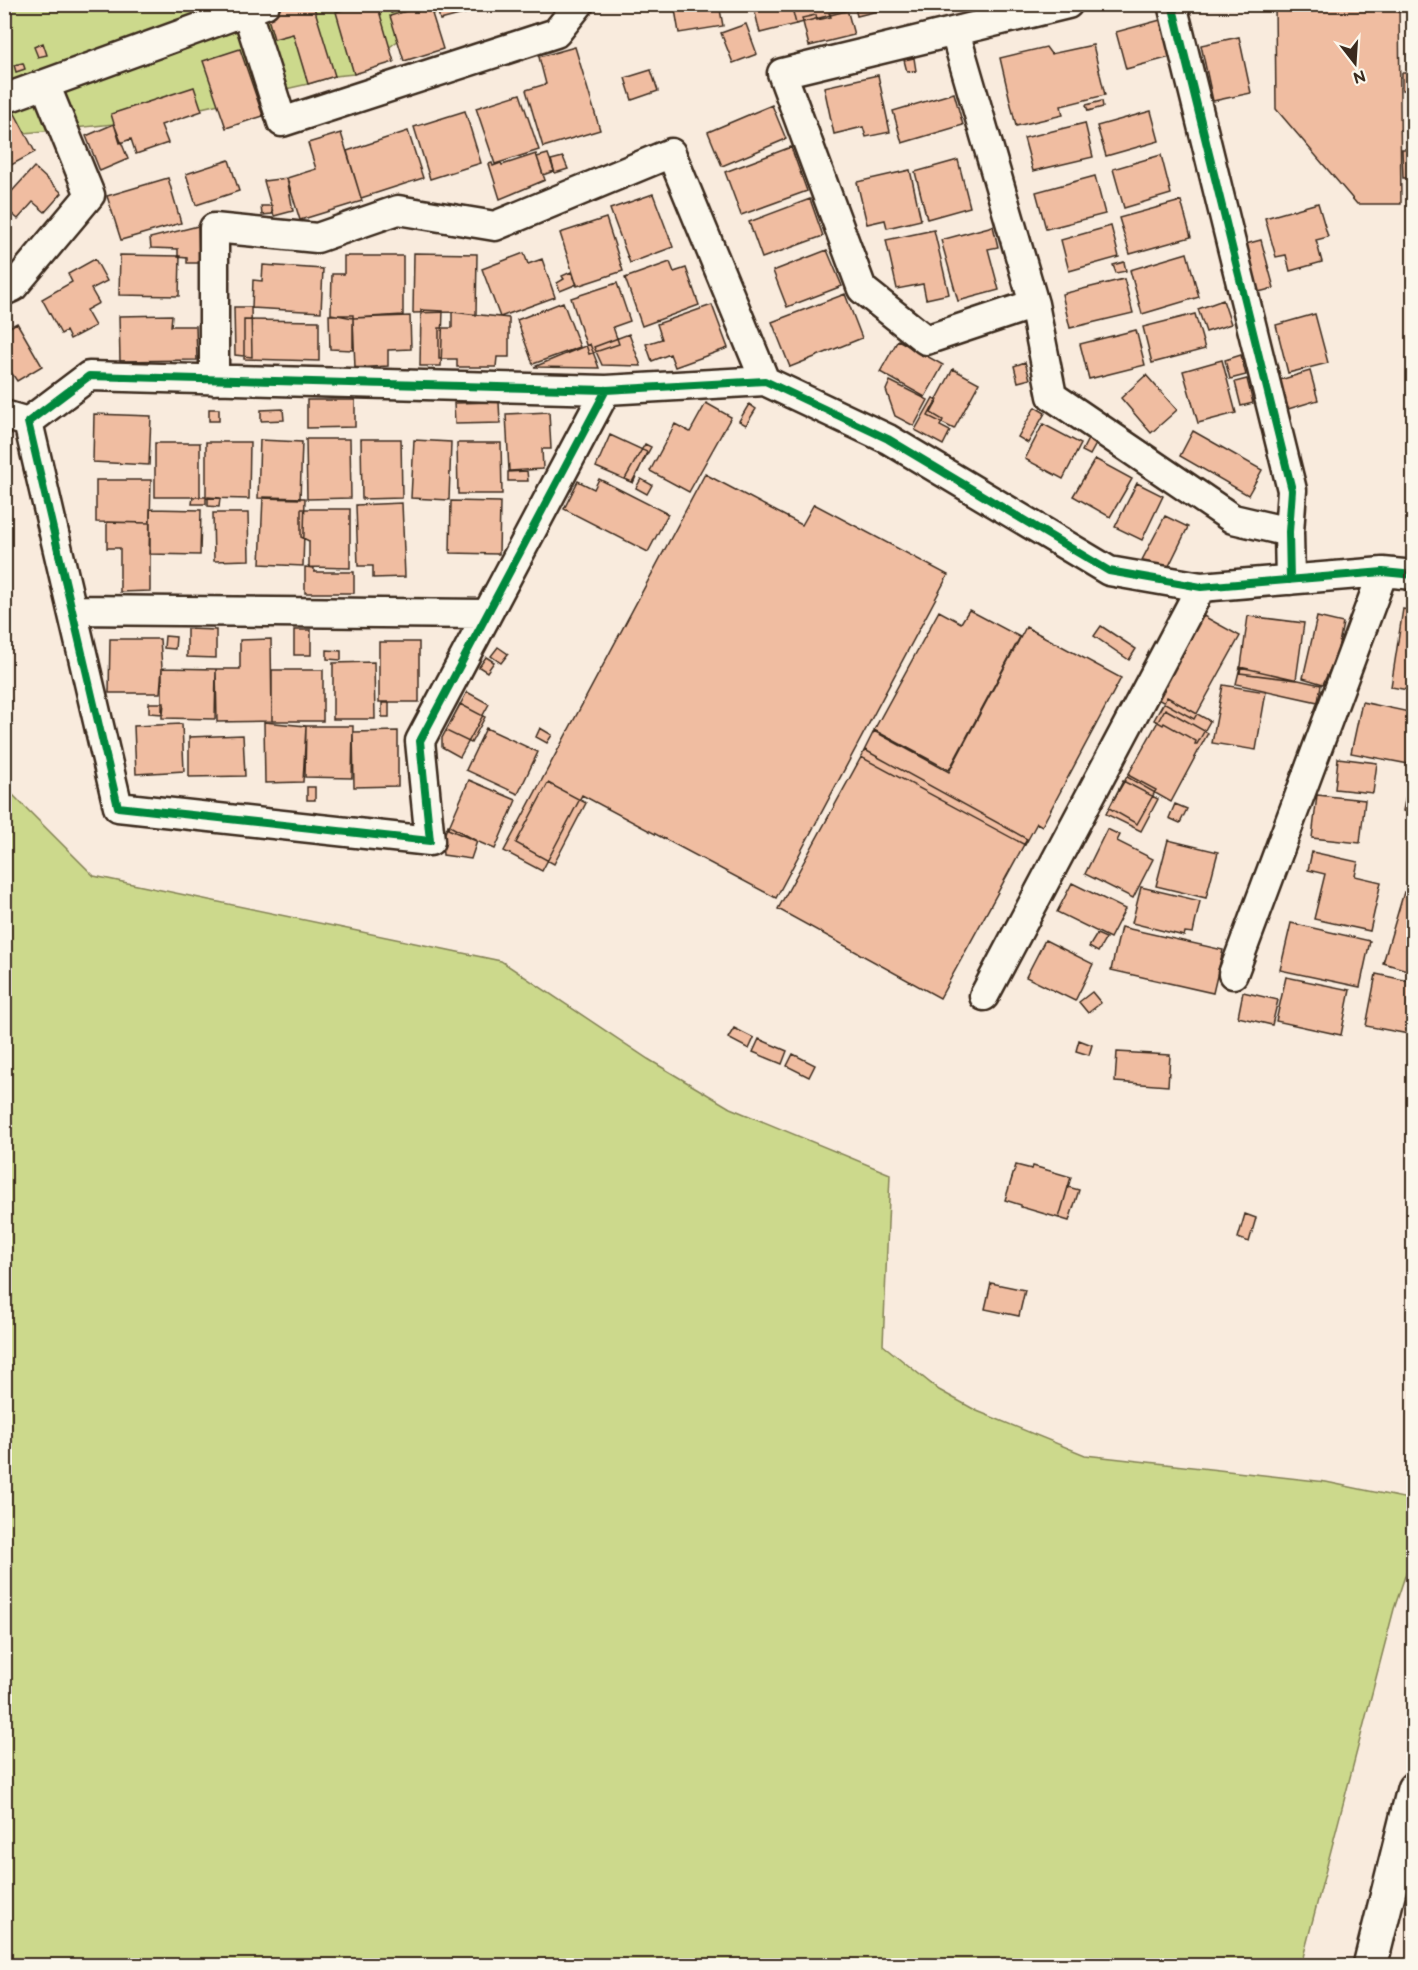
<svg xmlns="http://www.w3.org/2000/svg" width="1418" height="1970" viewBox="0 0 1418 1970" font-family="'Balsamiq Sans',sans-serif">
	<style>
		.green { fill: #ccd98c; stroke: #848255; stroke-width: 1.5 }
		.building { fill: #f0bda1; stroke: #3b2a1e; stroke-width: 1.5 }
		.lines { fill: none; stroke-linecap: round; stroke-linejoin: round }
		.street-casing { stroke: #3b2a1e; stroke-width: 33 }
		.secondary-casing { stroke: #3b2a1e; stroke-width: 38 }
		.street { stroke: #fbf7ec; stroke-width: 28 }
		.secondary { stroke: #fbf7ec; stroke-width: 33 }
		.cycleway-casing { stroke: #fbf7ec; stroke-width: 11 }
		.cycleway { stroke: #00873e; stroke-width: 8 }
	</style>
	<rect width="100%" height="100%" fill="#f9ebdd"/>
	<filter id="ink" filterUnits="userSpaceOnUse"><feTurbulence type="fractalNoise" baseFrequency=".0167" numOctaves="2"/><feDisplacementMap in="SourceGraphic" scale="12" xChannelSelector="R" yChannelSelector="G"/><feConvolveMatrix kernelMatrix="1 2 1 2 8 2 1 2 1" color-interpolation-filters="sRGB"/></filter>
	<g filter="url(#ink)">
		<path class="green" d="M5 5H445L354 74 335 76 308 84 170 115 114 124 5 135Z
			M5 787 94 876 501 961 648 1059 730 1108 890 1174 883 1345 939 1390 977 1411 1085 1455 1326 1482 1413 1500V1552L1394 1609 1301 1965H5Z"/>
		<path class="building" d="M275 4H313L335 76 308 84 293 34 274 39 265 8Z
			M360 4H377L394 62 354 74 336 12Z
			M388 4H417L391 13Z
			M429 4 443 49 404 61 390 16Z
			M436 4H474L475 11 440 20Z
			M674 4H719L723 26 679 33Z
			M753 4H791L796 24 760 33Z
			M791 4H849L850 10 796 24Z
			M854 4H902V5L857 16Z
			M1275 4H1399L1401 204H1357L1276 109Z
			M847 9 854 35 809 46 802 18 816 15 817 20 831 17 829 13Z
			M1168 18 1178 55 1126 69 1116 32Z
			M746 24 757 54 733 63 721 33Z
			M1239 37 1251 93 1213 101 1201 45Z
			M43 43 47 55 38 57 34 47Z
			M1093 45 1105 95 1061 106 1063 115 1016 126 1000 58 1046 47 1051 54Z
			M575 47 600 130 543 147 526 90 546 84 539 57Z
			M240 49 263 116 226 128 203 61Z
			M914 58 916 71 907 72 904 60Z
			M23 63 25 69 16 72 14 65Z
			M651 70 658 91 632 100 625 78Z
			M1402 73H1410V90H1402Z
			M878 75 890 132 866 137 863 127 834 134 824 87Z
			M194 87 202 111 161 125 168 143 136 154 131 139 120 143 111 114Z
			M954 93 963 125 902 143 893 111Z
			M520 94 539 150 495 164 476 108Z
			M1102 101 1103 107 1088 111 1086 105Z
			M772 105 786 139 722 166 708 132Z
			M13 110 35 152 4 169V115Z
			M465 111 481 163 430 179 414 127Z
			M1151 111 1159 141 1106 156 1097 126Z
			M1085 123 1093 157 1033 171 1024 138Z
			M114 124 128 159 100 171 86 136Z
			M408 131 423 178 361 198 347 151Z
			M341 133 362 201 300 220 287 178 316 169 308 143Z
			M791 147 807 191 741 215 725 172Z
			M1402 149H1408L1409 178H1403Z
			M536 154 545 180 500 199 489 164 492 163 493 166 501 163 502 165Z
			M548 154 554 171 543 175 537 157Z
			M1161 155 1171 194 1124 208 1113 169Z
			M563 157 568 169 555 173 551 160Z
			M229 160 239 191 196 205 186 174Z
			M958 160 970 207 927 219 915 172Z
			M34 167 62 193 45 212 33 202 18 219 4 207V200Z
			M910 170 921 220 887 228 885 220 867 224 857 182Z
			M1095 176 1105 214 1046 229 1036 192Z
			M168 178 181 223 121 240 107 196Z
			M287 178 293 211 274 216 264 181Z
			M653 194 673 247 630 263 610 209Z
			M810 199 823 236 762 258 749 222Z
			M1181 201 1191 237 1130 254 1119 218Z
			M1318 203 1328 237 1316 240 1322 262 1290 271 1286 255 1276 257 1265 218Z
			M261 206H272V214L262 215Z
			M606 218 623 271 577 286 560 233Z
			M198 226 199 263H187V258L178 257V249L151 248 150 238Z
			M993 226 998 247 988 249 999 290 958 301 941 240Z
			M1111 226 1119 257 1069 271 1061 240Z
			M934 230 949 294 926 299 923 284 897 289 886 240Z
			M1261 240 1274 288 1251 294 1238 246Z
			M827 250 842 286 787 307 773 271Z
			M414 253 477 254 476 315 452 312 413 313Z
			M524 253 528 264 542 259 555 297 500 317 482 269Z
			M1187 253 1199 297 1142 314 1130 270Z
			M120 255 180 256 179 296 119 295Z
			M344 256H403V315L353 318 331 314 332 274H344Z
			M95 259 107 281 91 289 99 303 86 310 95 326 70 339 66 331 61 334 42 299 72 282 68 274Z
			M670 262 674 272 686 268 699 305 642 326 625 278Z
			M1124 262 1126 271 1116 273 1113 265Z
			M263 265 323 269 321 312 252 308 253 280 262 281Z
			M571 272 577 284 560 291 557 283 564 279 562 276Z
			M1124 279 1133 313 1070 328 1062 294Z
			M617 283 630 321 613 327 619 344 589 354 571 298Z
			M845 294 862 338 790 367 772 322Z
			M1223 300 1231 324 1206 332 1198 309Z
			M563 302 580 347 533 364 517 320Z
			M712 305 728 348 675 367 670 354 652 361 646 344 662 339 657 324Z
			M234 307H251L252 357 235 355Z
			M421 310 443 311 441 366H420Z
			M452 312 509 318V357H497L496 367H457V359H439V328H452Z
			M1195 314 1205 349 1152 363 1143 327Z
			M1315 314 1328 363 1288 373 1276 325Z
			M172 315 171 326H196L197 360 120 361 119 316Z
			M329 315H353V350L330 349Z
			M410 316 411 349 388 350V366L355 368 353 318Z
			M244 320 319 321V361L244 359Z
			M17 323 42 366 17 381 11 372 4 376V330Z
			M1136 330 1145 365 1089 379 1080 344Z
			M629 334 641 366 602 365 594 347Z
			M898 340 943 365 925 397 880 372Z
			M590 344 599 368 534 367Z
			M1241 355 1246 375 1230 379 1225 360Z
			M1222 360 1236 413 1198 423 1183 371Z
			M1025 362 1030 379 1018 382 1014 366Z
			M953 369 979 383 954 429 928 416Z
			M1310 371 1318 400 1288 409 1280 380Z
			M1146 375 1177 410 1151 433 1121 398Z
			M1247 379 1253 403 1241 406 1235 382Z
			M890 381 928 400 914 426 895 416 886 390Z
			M933 398 938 400 931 413 943 420 940 426 950 431 943 445 915 430Z
			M307 400H355V427L307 428Z
			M499 402 500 423 455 424 454 403Z
			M706 403 731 417 689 492 650 471 675 424 690 432Z
			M749 404 756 409 746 425 739 421Z
			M1035 407 1045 413 1028 443 1018 437Z
			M209 409H219V421H209Z
			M283 409 284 420 261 421V410Z
			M549 412 551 449H542L543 469 509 471 506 414Z
			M94 414 151 416 149 465 93 462Z
			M1043 424 1081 444 1063 479 1025 459Z
			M1193 431 1262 470 1248 495 1180 456Z
			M610 435 647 452 633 483 596 467Z
			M306 439H350L351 498 307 499Z
			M361 439H401L402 498 362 499Z
			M1088 439 1096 444 1090 455 1082 451Z
			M260 440 302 442 300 499 258 498Z
			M414 440 451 442 449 500 411 498Z
			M206 442H250L249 499 206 498Z
			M155 443H200V497H155Z
			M457 443H501L502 494H458Z
			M645 444 651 447 632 482 625 479Z
			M1095 459 1132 479 1110 517 1073 496Z
			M527 471 528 481H508V472Z
			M705 474 802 525 814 504 948 575 776 898 582 795 542 871 504 851Z
			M599 479 668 514 648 552 564 509 578 481 594 489Z
			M641 479 652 485 647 494 636 488Z
			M96 480H151L150 523 96 522Z
			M1137 483 1163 496 1142 540 1115 527Z
			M193 497H206V504H192Z
			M208 497 220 498 219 507 208 506Z
			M263 497 305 498 303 566 260 564Z
			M451 501 500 502 499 554 450 553Z
			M402 503 405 577 373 578V566H358L356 505Z
			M150 509 201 510 200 555 149 554Z
			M301 509H350V568L309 567V541L301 537Z
			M213 513H248L249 560 214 561Z
			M1165 516 1188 527 1165 574 1141 562Z
			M107 522 150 523V591L120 592V548H107Z
			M305 567 314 568V572H354V593H305Z
			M1403 609 1414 611V691L1391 687Z
			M969 610 1020 637 949 770 874 730 939 611 961 623Z
			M1198 613 1240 636 1194 719 1152 696Z
			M1248 616 1304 623 1296 680 1240 673Z
			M1317 617 1343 623 1337 654 1323 684 1303 678Z
			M1101 626 1136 649 1129 660 1094 636Z
			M1026 627 1121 678 1042 826 1037 823 1025 845 861 757 874 731 949 772Z
			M187 629 216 630V658L187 657Z
			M294 630H311V655H294Z
			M165 636 176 637 175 649 164 648Z
			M110 639H160L162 668 160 693H109Z
			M271 639 272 721 217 722 216 669H240V640Z
			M379 642H419V702H379Z
			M498 647 508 654 501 663 491 656Z
			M327 650 341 651V660L327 659Z
			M486 657 494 662 487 672 479 667Z
			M374 662 375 719H333V663Z
			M1240 667 1321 685 1318 702 1236 684Z
			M162 668 216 669 215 719 162 718Z
			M272 670H323V721H272Z
			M1223 685 1266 692 1256 750 1212 743Z
			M467 692 489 704 460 757 442 747V738Z
			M1167 697 1210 721 1197 744H1195L1196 741 1164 723 1163 725 1154 720Z
			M1362 702 1414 713V765L1351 753Z
			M149 703H164L163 714 149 713Z
			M382 703H389V717H382Z
			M460 704 485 717 471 743 446 731Z
			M1165 709 1208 733 1171 802 1127 777Z
			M264 722 306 726 303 782 265 783Z
			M182 724 184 771 136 774 134 726Z
			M306 726H353L352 778 305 777Z
			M486 728 538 752 518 794 466 770Z
			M540 728 552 735 547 743 536 737Z
			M398 731V786L354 787 353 732Z
			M243 735 245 776 189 777V737Z
			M865 750 1027 839 940 998 778 909Z
			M1338 758 1377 763 1373 793 1335 789Z
			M1128 775 1156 790 1137 824 1109 808Z
			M469 780 516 800 495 849 448 829Z
			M1123 781 1158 799 1141 831 1106 814Z
			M548 783 586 803 554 864 516 843Z
			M307 787H315V800H307Z
			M1407 790 1414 791V813L1403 811Z
			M1317 795 1365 800 1360 843 1312 838Z
			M1175 804 1187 809 1180 823 1169 818Z
			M448 825 477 841 471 859 443 855 442 841Z
			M1107 829 1120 835 1117 841 1153 859 1133 898 1085 874Z
			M1168 840 1218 852 1206 898 1156 886Z
			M1312 852 1358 862 1355 876 1381 882 1370 931 1314 919 1325 874 1308 870Z
			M1072 883 1125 909 1110 938 1057 912Z
			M1141 887 1200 901 1193 933 1185 932 1184 936 1132 923Z
			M1404 892 1414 895V972L1383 963Z
			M1291 923 1370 941 1360 987 1280 970Z
			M1121 927 1223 950 1213 993 1111 970Z
			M1097 934 1106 938 1098 952 1089 947Z
			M1045 940 1093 964 1075 1001 1026 977Z
			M1376 974 1414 982V1035L1366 1026Z
			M1286 977 1350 990 1341 1035 1276 1021Z
			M1092 992 1101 1003 1088 1013 1079 1002Z
			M1243 992 1278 1000 1272 1025 1238 1017Z
			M734 1028 754 1038 749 1049 728 1038Z
			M759 1039 787 1051 782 1064 753 1052Z
			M1079 1040 1092 1045 1089 1055 1076 1051Z
			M1117 1052 1170 1055 1168 1086 1115 1082Z
			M793 1054 815 1065 809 1077 787 1066Z
			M1016 1165 1032 1169 1033 1166 1071 1177 1059 1218 1021 1207V1205L1005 1200Z
			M1068 1187 1079 1190 1069 1221 1059 1218Z
			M1245 1214 1256 1218 1249 1242 1238 1238Z
			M991 1283 1025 1290 1019 1316 985 1309Z"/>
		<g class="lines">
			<defs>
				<path id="street" d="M1068 4 782 73 862 289 926 340 1034 304 1052 396 1233 519 1289 532
					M1172 4 1292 490 1289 532 1290 580
					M247 12 282 122 556 33 579 4
					M955 32 1034 304
					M4 99 265 4
					M4 291 13 287 90 195 45 84
					M214 380V228L317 238 398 210 495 226 671 153 765 381
					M4 415 28 422
					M28 422 89 376 606 390 765 381 888 439 1109 571 1201 587 1383 572 1414 575
					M28 422 118 807 430 841 420 741 606 390
					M72 610 486 614
					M1233 974 1383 572
					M984 996 1201 587"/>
				<path id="secondary" d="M1370 1966 1414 1789"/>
			</defs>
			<use href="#street" class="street-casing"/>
			<use href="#secondary" class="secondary-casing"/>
			<use href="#street" class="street"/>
			<use href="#secondary" class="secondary"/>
			<defs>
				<path id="cycleway" d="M1172 4 1292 490 1289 532 1290 580
					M606 390 420 741 430 841 118 807 28 422 89 376 606 390 765 381 888 439 1109 571 1201 587 1383 572 1414 575"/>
			</defs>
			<use href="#cycleway" class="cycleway-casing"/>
			<use href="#cycleway" class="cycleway"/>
		</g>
	</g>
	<rect width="1418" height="1970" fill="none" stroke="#fbf7ec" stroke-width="24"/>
	<rect x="12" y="12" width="1394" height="1946" fill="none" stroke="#3b2a1e" stroke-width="2" filter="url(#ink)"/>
	<g transform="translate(1355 63) rotate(163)" stroke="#fbf7ec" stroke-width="4.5" paint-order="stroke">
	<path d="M0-4.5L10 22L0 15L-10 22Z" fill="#3b2a1e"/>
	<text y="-9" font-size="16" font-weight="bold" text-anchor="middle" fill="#3b2a1e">N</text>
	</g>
</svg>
